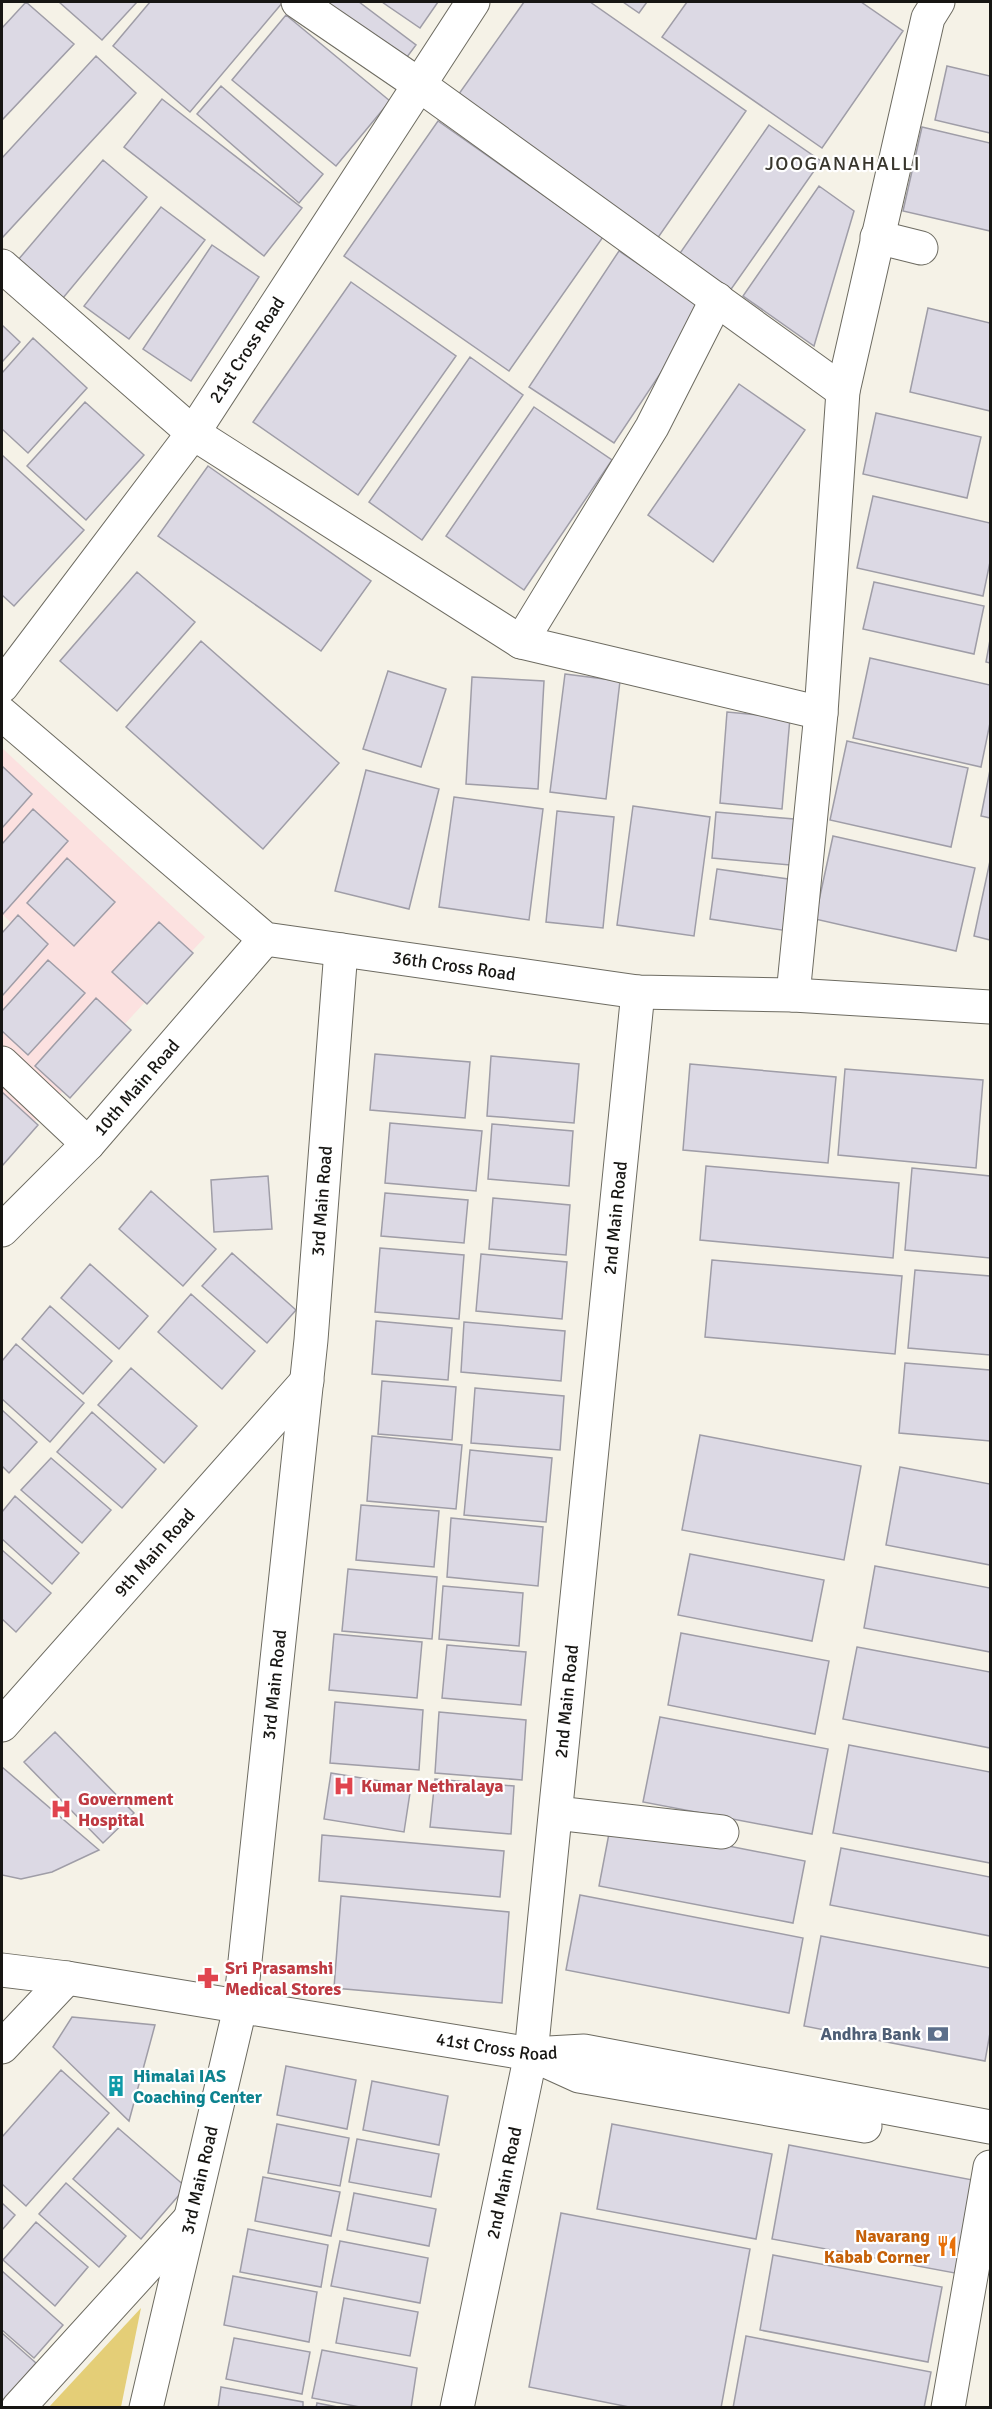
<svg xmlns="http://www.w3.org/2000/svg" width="992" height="2409" viewBox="0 0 992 2409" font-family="Signika,sans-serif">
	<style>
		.commercial { fill: #fce1e0 }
		.green { fill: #e4ce77 }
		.building { fill: #dcd9e4; stroke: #9f9da7; stroke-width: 1.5 }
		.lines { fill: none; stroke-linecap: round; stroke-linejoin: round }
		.minor-casing { stroke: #6d6b61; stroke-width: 35 }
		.major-casing { stroke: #6d6b61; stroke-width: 35 }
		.minor { stroke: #fff; stroke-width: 33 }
		.major { stroke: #fff; stroke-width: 33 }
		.labels { text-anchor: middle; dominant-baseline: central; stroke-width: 4.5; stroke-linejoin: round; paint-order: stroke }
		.street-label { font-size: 18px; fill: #171613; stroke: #fff }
		.health-label { font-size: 18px; font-weight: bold; fill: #be3a42; stroke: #fff; text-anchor: start }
		.service-label { font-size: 18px; font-weight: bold; fill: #4e5e75; stroke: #fff; text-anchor: end }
		.culture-label { font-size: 18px; font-weight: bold; fill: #0d838f; stroke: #fff; text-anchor: start }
		.food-label { font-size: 18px; font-weight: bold; fill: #c56008; stroke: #fff; text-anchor: end }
		.neighbourhood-label { font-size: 20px; letter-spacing: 1.5px; fill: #38362d; stroke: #fff }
	</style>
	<rect width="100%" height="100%" fill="#f5f2e7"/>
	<path class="commercial" d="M2 748 205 937 2 1157V975L32 942 2 914Z"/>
	<path class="green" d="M141 2308 121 2407H49Z"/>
	<path class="building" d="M26 2 74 44 2 120V28Z
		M59 2H137L102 40Z
		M150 2H283L190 112 113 46Z
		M315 2H359L416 45 404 61Z
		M382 2H438L420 28Z
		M524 2H590L746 111 657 239 456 98Z
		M623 2H647L639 13Z
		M687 2H861L903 31 822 148 662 37Z
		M286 15 390 101 336 166 232 80Z
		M96 56 136 93 2 238V158Z
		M947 66 990 76V133L935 120Z
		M221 86 323 174 299 203 197 114Z
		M162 99 302 208 264 256 124 147Z
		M438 121 603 237 509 371 344 256Z
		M769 125 821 161 727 295 676 259Z
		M922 127 990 143V231L903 211Z
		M103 160 147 197 63 298 18 260Z
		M819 186 854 211 814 346 743 296Z
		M161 207 205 240 129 339 84 306Z
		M212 245 259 277 191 381 143 349Z
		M619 251 704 308 614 443 529 387Z
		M351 282 456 356 358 495 253 422Z
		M928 308 990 323V411L910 392Z
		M2 325 20 342 2 362Z
		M33 338 87 388 28 453 2 429V373Z
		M470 357 523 395 422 540 369 502Z
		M739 384 805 430 713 562 648 515Z
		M85 402 144 455 86 520 27 466Z
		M534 407 612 460 524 590 446 536Z
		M876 413 981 437 967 498 863 474Z
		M2 455 84 530 14 606 2 595Z
		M208 466 371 581 321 651 158 536Z
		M873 496 990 523V562L983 596 857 568Z
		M137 572 195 622 117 711 60 661Z
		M874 582 984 606 974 654 863 629Z
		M990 640V663L986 662Z
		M201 641 339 763 263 849 126 727Z
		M870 658 990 685V723L981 767 853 738Z
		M388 671 446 689 421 767 363 749Z
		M565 674 620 681 606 799 550 792Z
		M472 677 544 681 538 789 466 784Z
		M727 712 790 718 782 809 720 803Z
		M847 741 968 768 951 847 830 820Z
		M2 766 32 794 2 828Z
		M366 770 439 789 409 909 335 891Z
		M990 770V818L981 816Z
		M454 797 543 809 529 920 439 907Z
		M633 806 710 817 694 936 617 925Z
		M33 809 68 841 2 915V844Z
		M557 811 614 817 603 928 546 922Z
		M716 812 794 819 790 865 712 858Z
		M833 836 975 868 956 951 815 919Z
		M67 858 115 902 74 946 27 903Z
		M990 861V940L974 936Z
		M717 869 795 880 788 931 710 919Z
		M18 915 48 944 2 996V933Z
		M159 922 193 953 147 1004 112 972Z
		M48 960 85 993 28 1055 2 1031V1011Z
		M96 998 131 1030 70 1098 35 1066Z
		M375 1054 470 1062 465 1118 370 1110Z
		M491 1056 579 1064 574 1123 487 1116Z
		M690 1064 836 1077 828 1163 683 1150Z
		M845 1069 983 1080 976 1168 838 1155Z
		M2 1092 38 1125 2 1166Z
		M390 1123 482 1131 476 1191 385 1183Z
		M492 1124 573 1131 569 1186 488 1179Z
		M706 1166 899 1183 893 1258 700 1240Z
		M912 1168 990 1176V1258L905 1250Z
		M268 1176 272 1229 214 1232 211 1180Z
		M151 1191 216 1249 183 1286 119 1229Z
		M385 1193 468 1200 464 1243 381 1236Z
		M493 1198 570 1205 566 1255 489 1249Z
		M380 1248 464 1255 459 1319 375 1312Z
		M232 1253 296 1310 267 1343 202 1286Z
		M481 1254 567 1262 562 1319 476 1311Z
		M712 1260 902 1276 895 1354 705 1337Z
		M90 1264 148 1316 119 1349 61 1298Z
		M915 1270 990 1276V1355L908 1348Z
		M191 1294 255 1351 222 1389 158 1332Z
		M50 1306 112 1361 83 1394 22 1339Z
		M376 1321 452 1328 448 1380 372 1374Z
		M464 1322 565 1331 561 1381 461 1372Z
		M16 1344 84 1403 50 1442 2 1399V1361Z
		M905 1363 990 1370V1441L899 1433Z
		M131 1368 197 1426 164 1463 98 1405Z
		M382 1381 456 1387 452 1440 378 1434Z
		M475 1388 564 1396 560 1450 471 1443Z
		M2 1410 37 1442 9 1473 2 1466Z
		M92 1412 156 1469 122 1508 57 1452Z
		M700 1435 861 1466 844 1560 682 1530Z
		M372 1436 462 1445 456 1509 367 1501Z
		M470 1450 552 1458 546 1522 464 1515Z
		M51 1458 111 1510 82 1543 21 1490Z
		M900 1467 990 1484V1565L886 1545Z
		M15 1496 79 1553 52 1584 2 1539V1512Z
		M361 1505 439 1511 434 1567 356 1560Z
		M451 1518 543 1527 538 1586 447 1577Z
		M2 1550 51 1593 16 1632 2 1619Z
		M690 1554 824 1580 812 1641 678 1615Z
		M875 1566 990 1588V1652L864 1628Z
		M348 1569 437 1577 432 1639 342 1631Z
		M443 1586 523 1593 519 1646 439 1639Z
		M681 1633 829 1661 815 1734 668 1705Z
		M334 1634 422 1642 417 1698 329 1690Z
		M447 1645 526 1652 521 1705 442 1698Z
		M857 1647 990 1672V1748L843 1719Z
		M335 1702 423 1710 419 1770 330 1763Z
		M439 1712 526 1720 522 1780 435 1773Z
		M660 1717 828 1749 812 1834 643 1802Z
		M55 1732 134 1813 103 1843 24 1762Z
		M849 1745 990 1772V1863L833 1833Z
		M2 1767 99 1850 52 1872 21 1879 2 1875Z
		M331 1773 411 1786 404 1832 324 1819Z
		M435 1779 514 1786 511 1834 430 1827Z
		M611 1823 805 1861 793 1923 599 1886Z
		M322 1835 504 1851 500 1897 319 1881Z
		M841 1848 990 1877V1936L830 1905Z
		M580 1895 803 1938 789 2013 566 1970Z
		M341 1896 509 1912 502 2003 334 1988Z
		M821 1936 990 1968V2033L985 2061 804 2026Z
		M72 2017 155 2025 129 2121 53 2047Z
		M286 2066 356 2080 347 2129 277 2115Z
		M61 2070 109 2113 26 2206 2 2184V2137Z
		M372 2081 448 2096 439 2145 363 2130Z
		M277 2124 349 2138 340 2186 268 2173Z
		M612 2124 772 2154 756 2239 597 2209Z
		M118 2128 186 2187 141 2239 73 2179Z
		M357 2139 439 2154 431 2197 349 2182Z
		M789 2145 978 2181 960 2274 772 2239Z
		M263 2177 340 2192 331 2236 255 2221Z
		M66 2183 126 2236 99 2267 39 2214Z
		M354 2193 436 2209 429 2246 347 2230Z
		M2 2203 15 2215 2 2230Z
		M561 2213 750 2249 721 2408H634L529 2387Z
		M36 2222 88 2267 55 2306 3 2260Z
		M248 2229 328 2245 321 2287 240 2272Z
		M340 2241 428 2258 420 2303 331 2286Z
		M773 2255 942 2287 928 2362 760 2330Z
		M2 2271 63 2325 34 2358 2 2330Z
		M233 2276 317 2292 309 2342 224 2325Z
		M344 2298 418 2312 410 2356 336 2343Z
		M2 2333 36 2363 2 2403Z
		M746 2336 931 2372 924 2408H733Z
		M234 2338 310 2352 302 2394 226 2379Z
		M322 2350 417 2368 411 2408H365L312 2398Z
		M221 2387 303 2402V2408H218Z
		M317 2403 343 2408H316Z"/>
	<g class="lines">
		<defs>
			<g id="minor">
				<path d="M298 2 418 84 843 391"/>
				<path d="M877 237 921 248"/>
				<path d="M2 266 193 433 521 642 821 713"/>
				<path d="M521 642 652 427 717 299"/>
				<path id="s1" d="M2 686 193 433 473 2"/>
				<path id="s2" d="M2 714 265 939 638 992 793 995 990 1007"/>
				<path d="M793 995 821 713 843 391 928 18 938 2"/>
				<path d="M2 1063 88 1144"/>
				<path id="s3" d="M2 1230 88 1144 265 939"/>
				<path id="s4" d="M2 1725 307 1381"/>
				<path d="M556 1813 722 1832"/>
				<path id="s5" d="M2 1970 67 1978 531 2054 584 2051 990 2127"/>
				<path d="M2 2047 67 1978"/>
				<path d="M535 2056 579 2076 865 2126"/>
				<path d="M18 2408 188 2221"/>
				<path id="s6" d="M146 2408 240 2008 311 1340 341 950"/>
				<path id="s7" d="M457 2408 531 2054 638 992"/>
			</g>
			<path id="major" d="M948 2408 990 2167"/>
		</defs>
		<use href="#minor" class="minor-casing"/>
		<use href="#major" class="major-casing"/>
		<use href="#minor" class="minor"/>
		<use href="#major" class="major"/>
	</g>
	<defs>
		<symbol id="hospital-bare" viewBox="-9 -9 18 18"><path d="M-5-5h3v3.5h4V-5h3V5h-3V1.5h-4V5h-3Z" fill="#e0444e" stroke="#fff" stroke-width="2.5" paint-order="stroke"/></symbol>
		<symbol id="pharmacy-bare" viewBox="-9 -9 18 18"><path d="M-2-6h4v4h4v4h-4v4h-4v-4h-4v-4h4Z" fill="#e0444e" stroke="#fff" stroke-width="2.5" paint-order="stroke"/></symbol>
		<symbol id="bank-bare" viewBox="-9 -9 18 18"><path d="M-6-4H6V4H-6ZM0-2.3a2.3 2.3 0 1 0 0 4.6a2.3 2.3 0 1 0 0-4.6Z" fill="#5c6f8a" stroke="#fff" stroke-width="2.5" paint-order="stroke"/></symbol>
		<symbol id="building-bare" viewBox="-9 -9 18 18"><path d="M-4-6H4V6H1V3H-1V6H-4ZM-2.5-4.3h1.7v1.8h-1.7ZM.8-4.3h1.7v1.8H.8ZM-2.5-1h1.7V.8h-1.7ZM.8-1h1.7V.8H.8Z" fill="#0f9aa8" stroke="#fff" stroke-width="2.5" paint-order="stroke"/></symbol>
		<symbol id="restaurant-bare" viewBox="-9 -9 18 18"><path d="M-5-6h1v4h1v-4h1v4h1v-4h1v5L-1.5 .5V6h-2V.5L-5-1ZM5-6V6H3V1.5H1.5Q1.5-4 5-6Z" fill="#e8710a" stroke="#fff" stroke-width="2.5" paint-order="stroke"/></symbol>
	</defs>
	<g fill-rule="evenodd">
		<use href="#hospital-bare" x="329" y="1771" width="30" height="30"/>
		<use href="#hospital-bare" x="46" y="1794" width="30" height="30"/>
		<use href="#pharmacy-bare" x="193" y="1963" width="30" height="30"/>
		<use href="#bank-bare" x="923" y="2019" width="30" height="30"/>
		<use href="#building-bare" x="101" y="2071" width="30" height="30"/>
		<use href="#restaurant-bare" x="932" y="2231" width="30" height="30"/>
	</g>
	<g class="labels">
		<g class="street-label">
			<text stroke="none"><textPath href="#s1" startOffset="416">21st Cross Road</textPath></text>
			<text stroke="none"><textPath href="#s2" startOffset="537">36th Cross Road</textPath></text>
			<text stroke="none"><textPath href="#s3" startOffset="196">10th Main Road</textPath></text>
			<text stroke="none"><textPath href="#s6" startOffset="1222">3rd Main Road</textPath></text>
			<text stroke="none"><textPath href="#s7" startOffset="1202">2nd Main Road</textPath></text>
			<text stroke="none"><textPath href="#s4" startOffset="230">9th Main Road</textPath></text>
			<text stroke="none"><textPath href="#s6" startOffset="736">3rd Main Road</textPath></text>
			<text stroke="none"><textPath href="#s7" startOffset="716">2nd Main Road</textPath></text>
			<text stroke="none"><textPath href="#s5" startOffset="501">41st Cross Road</textPath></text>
			<text stroke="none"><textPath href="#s6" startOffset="234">3rd Main Road</textPath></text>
			<text stroke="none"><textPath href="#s7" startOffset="230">2nd Main Road</textPath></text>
		</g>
		<g class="health-label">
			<text x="361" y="1786">Kumar Nethralaya</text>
			<text x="78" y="1799">Government<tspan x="78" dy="21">Hospital</tspan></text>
			<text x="225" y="1968">Sri Prasamshi<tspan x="225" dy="21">Medical Stores</tspan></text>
		</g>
		<g class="service-label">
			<text x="921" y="2034">Andhra Bank</text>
		</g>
		<g class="culture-label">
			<text x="133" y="2076">Himalai IAS<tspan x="133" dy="21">Coaching Center</tspan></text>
		</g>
		<g class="food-label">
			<text x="930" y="2236">Navarang<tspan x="930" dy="21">Kabab Corner</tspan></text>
		</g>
		<g class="neighbourhood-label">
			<text x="843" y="163">JOOGANAHALLI</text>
		</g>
	</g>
	<rect width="992" height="2409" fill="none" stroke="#171613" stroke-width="6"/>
</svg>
